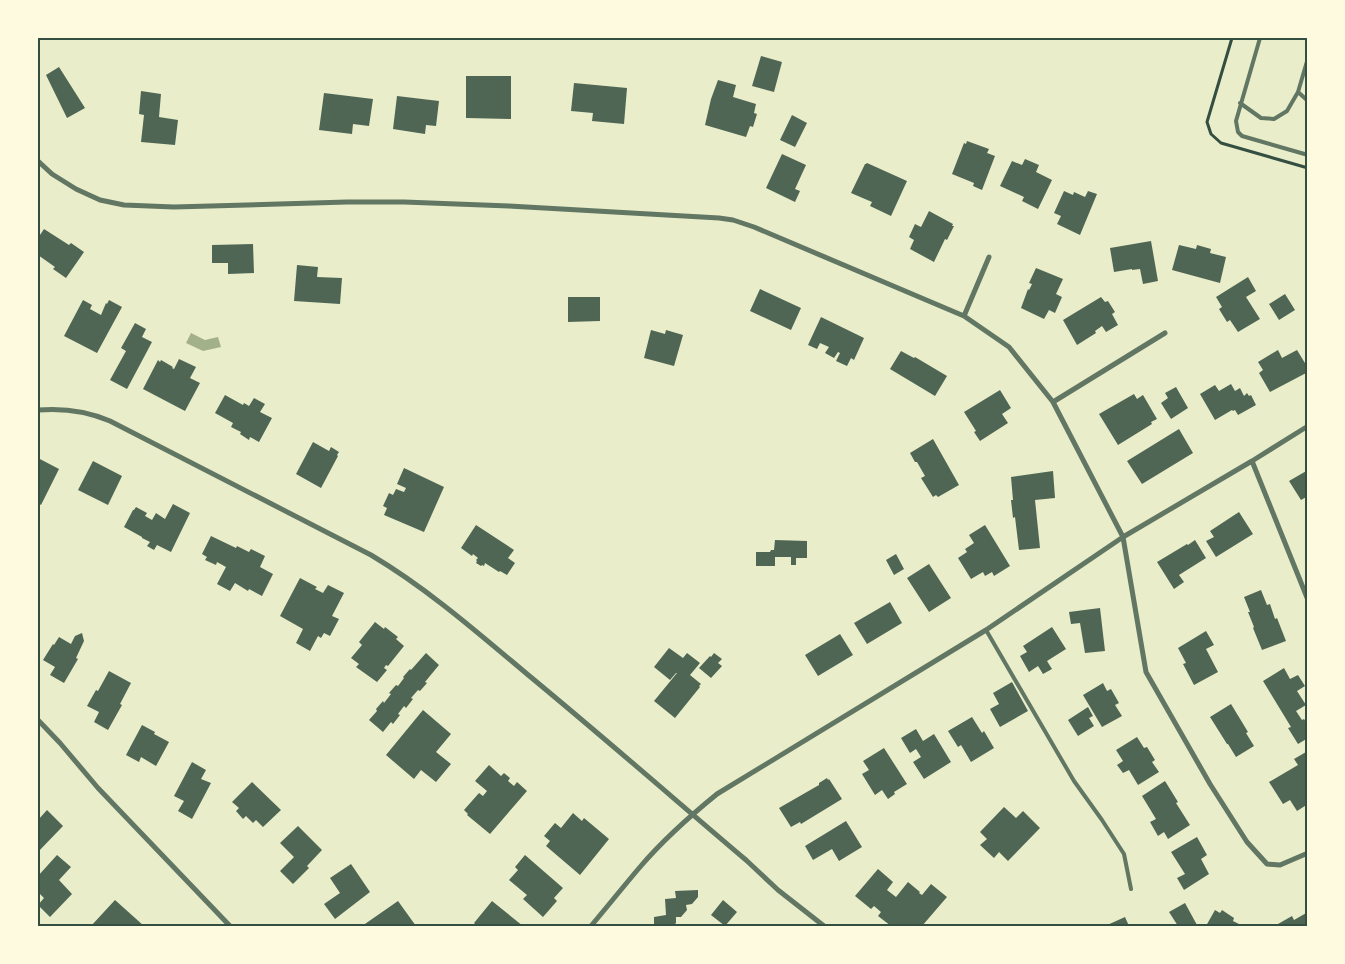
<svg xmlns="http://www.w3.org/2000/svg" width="1345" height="964" viewBox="0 0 1345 964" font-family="'PT Sans',sans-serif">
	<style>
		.water { fill: #a3b18a }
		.building { fill: #4f6655 }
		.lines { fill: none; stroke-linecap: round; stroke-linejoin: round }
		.path { stroke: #344e41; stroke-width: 3 }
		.service { stroke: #617663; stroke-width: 4 }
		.minor { stroke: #617663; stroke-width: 5 }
		.neatline { fill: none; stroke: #344e41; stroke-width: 2 }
	</style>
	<rect width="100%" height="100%" fill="#e9edc9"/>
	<path class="water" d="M191 333 205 340 218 337 221 347 203 351 186 343Z"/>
	<path class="building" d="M761 56 782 62 774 92 752 86Z
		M59 67 85 108 67 118 46 75Z
		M466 76H511V119L466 118Z
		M718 80 736 85 733 97 756 104 754 113 757 114 753 127 750 126 746 137 705 125 711 99Z
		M574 83 627 88 624 124 592 121 593 113 571 111Z
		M141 91 161 94 159 117 178 120 175 145 141 142 144 115 139 114Z
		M324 93 373 99 369 126 353 124 352 134 319 130Z
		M397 96 439 101 436 126 426 125 425 134 393 129Z
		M792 115 807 123 795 147 780 140Z
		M967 141 989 149 987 153 995 156 982 190 973 186 974 183 952 174 964 143 966 144Z
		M782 154 806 165 795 189 800 191 795 202 766 188Z
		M1025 159 1039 165 1036 172 1052 180 1038 209 1022 201 1024 197 1000 186 1012 161 1022 165Z
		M867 163 907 181 891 216 870 206 872 202 851 193 865 164H866Z
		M1064 191 1073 195 1074 192 1085 197 1088 191 1097 194 1080 235 1057 224 1061 216 1054 213Z
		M929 211 953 224 952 226H954L947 240 945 239 934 262 910 249 914 240 909 237 915 224 921 227Z
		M44 229 69 245 71 243 84 252 66 278 53 269 55 267 38 255V238Z
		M1151 241 1158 281 1143 284 1140 269 1132 270V269L1114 272 1110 248Z
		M253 244 254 273 228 274V263H212V245Z
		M1179 245 1196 249 1197 245 1211 249 1210 253 1226 257 1220 283 1172 270Z
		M297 265 318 267 317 277 342 278 340 304 294 301Z
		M1036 268 1063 279 1056 294 1062 297 1055 313 1049 310 1044 319 1021 308 1028 289 1029 290 1032 284 1029 283Z
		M1248 277 1256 291 1246 297 1260 319 1238 332 1230 320 1227 322 1219 309 1222 307 1216 297Z
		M760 289 801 308 791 330 750 311Z
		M1285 294 1295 310 1279 320 1269 304Z
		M568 297H600V321L568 322Z
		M1101 297 1105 302 1108 301 1115 312 1112 314 1118 325 1106 332 1102 326 1095 331 1096 333 1077 345 1063 320Z
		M83 300 92 305 90 309 101 315 106 303 107 304 109 300 122 307 97 353 64 336Z
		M821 317 864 338 854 360 851 358 847 366 836 361 840 353 838 352 834 358 825 353 829 347 820 343 817 349 808 345Z
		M135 323 146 329 142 337 152 342 127 389 110 380 126 351 121 348Z
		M651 330 665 334 666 330 683 335 674 366 644 358Z
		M1278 350 1282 358 1297 350 1308 368V372L1270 392 1259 373 1263 370 1258 362Z
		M901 351 914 358 915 357 947 376 935 396 890 369Z
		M179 359 196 367 190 378 200 383 185 411 143 389 158 360 160 362 161 360 173 367 172 368 174 369Z
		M1231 384 1235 391 1240 388 1244 396 1247 393 1249 396 1251 395 1256 405 1238 415 1235 410 1233 411 1232 410 1215 420 1200 394 1215 385 1219 391Z
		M1176 387 1188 408 1171 419 1161 403 1168 398 1165 393Z
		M1000 390 1011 408 1002 414 1008 423 980 441 974 432 976 431 964 412Z
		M1134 394 1137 399 1143 395 1157 419 1151 422 1152 424 1118 445 1099 414Z
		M225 395 243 405 244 403 249 406 254 398 265 404 260 412 272 418 259 442 250 437 249 440 240 434 241 432 231 427 233 423 215 413Z
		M1179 429 1193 453 1142 484 1127 461Z
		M933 439 959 485 938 497 936 495 933 497 921 478 925 476 917 462H915L910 453Z
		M313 442 329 451 331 447 339 452 337 455 338 456 321 488 296 474Z
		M38 458 59 469 41 505 38 503Z
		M93 461 122 476 108 505 78 490Z
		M404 468 444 487 424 532 384 515 387 508 383 506 389 493 393 495 396 489 404 492 406 488 397 484Z
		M1308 470V496L1301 500 1289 481Z
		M1053 471 1055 498 1035 500 1040 548 1019 550 1015 517 1013 518 1011 500H1013L1011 477Z
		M173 504 190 513 171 552 157 545 154 550 147 546 150 542 142 538V537L124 527 133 510H134L136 507 147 513 145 516 152 520 156 513 165 519Z
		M1239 512 1253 534 1216 557 1206 541 1214 537 1210 531Z
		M476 525 514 550 508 558 515 563 507 575 500 571 499 572 485 563 484 566 482 565 481 566 476 563 477 561 476 560 478 558 473 554 472 556 461 548Z
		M985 525 1010 566 994 576 992 572 985 576 983 572 971 579 958 558 967 552 965 549 974 543 969 535Z
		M211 536 236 548 237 546 249 552 251 549 265 556 260 567 273 574 262 596 249 589 248 591 235 583 230 591 217 584 226 567 217 562 216 565 205 560 207 557 202 554Z
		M775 540 807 541V558H796V565H791V557H775V566H756V552H770L771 550H774Z
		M1195 540 1206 558 1179 575 1184 582 1174 589 1157 562 1187 544 1188 545Z
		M896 554 904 569 894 575 886 560Z
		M929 564 951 598 929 612 907 578Z
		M300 578 317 587 315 589 323 593 328 585 344 593 332 616 339 619 330 636 324 633 321 638 318 636 310 651 296 643 303 629 280 616Z
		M1261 590 1267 605 1270 604 1275 619 1277 618 1286 641 1262 650 1253 628 1254 627 1248 612H1250L1244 597Z
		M890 602 902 623 867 644 854 623Z
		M1100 608 1105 651 1085 653 1080 623 1071 624 1069 612Z
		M375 622 384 629 385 627 398 637 396 639 404 646 388 666 386 665 384 668 387 670 377 682 356 667 359 664 351 658 362 645 359 642Z
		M1052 627 1066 649 1047 661 1052 669 1043 674 1038 666 1029 672 1020 656 1027 652 1023 646Z
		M1206 631 1214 645 1206 649 1218 672 1194 685 1183 664 1186 663 1178 648Z
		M82 633 84 641 76 658 78 659 64 683 50 675 55 667 43 660 53 644 54 645 59 637 71 644 75 636Z
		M840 634 853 655 818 676 805 655Z
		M669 648 683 658 687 653 700 663 690 675 701 684 699 686 700 687 675 718 654 701 677 673H676L670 680 654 667Z
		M426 653 439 665 425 682 427 683 420 691 418 690 411 698 413 699 406 708 404 706 398 714 400 715 393 724 391 722 383 732 369 720 377 711 376 709 383 701 384 703 391 694 389 693 396 685 398 686 404 678 403 677 410 669 411 670Z
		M714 653 722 659 718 663 722 666 711 678 699 668 710 656 711 657Z
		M1284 668 1290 679 1298 675 1305 686 1297 691 1306 705 1296 711 1302 720 1304 719 1308 725V738L1298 744 1288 728 1291 727 1263 681Z
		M109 671 131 683 120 704 122 705 108 730 94 722 99 712 87 706 96 690 98 691Z
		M1012 682 1028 711 1000 727 990 709 999 704 993 693Z
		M1103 683 1107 691 1111 689 1119 703 1115 705 1122 716 1102 727 1083 695Z
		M1231 704 1248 732 1246 733 1254 746 1236 757 1228 744H1227L1210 717Z
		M1088 707 1093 716 1089 718 1094 726 1078 736 1068 720Z
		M423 710 451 734 436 752 451 764 436 782 421 770 414 779 386 755Z
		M972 717 982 733 984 731 994 748 971 762 961 745 958 747 948 731Z
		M142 725 155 732 154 734 169 742 156 766 141 757 139 762 126 755Z
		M916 729 923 741 934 734 951 762 924 779 913 762 921 757 916 749 910 753 901 738Z
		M1137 737 1144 748 1147 747 1155 760 1152 762 1159 772 1138 785 1129 770 1123 773 1117 765 1123 761 1116 750Z
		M884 748 907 784 894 792 895 794 888 799 882 790 875 795 862 774 869 770 863 761Z
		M1306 752 1308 754V804L1297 811 1290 800 1283 804 1269 782 1298 765 1294 759Z
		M192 762 206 770 201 779 211 783 192 819 178 811 184 801 174 796Z
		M489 765 501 776 504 773 510 778 508 781 514 786 517 782 527 791 490 834 467 815 468 814 464 810 479 793 483 796 487 791 475 781Z
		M827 778 828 780 829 779 842 799 801 824 800 822 791 827 779 808 819 785V783Z
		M1165 781 1178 802 1176 803 1190 825 1168 839 1164 832 1158 836 1150 822 1156 819 1142 796Z
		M252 782 281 810 263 827 256 820 253 823 246 816 243 819 236 811 239 808 232 802Z
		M1004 807 1016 818 1023 811 1040 828 1008 861 999 852 994 858 980 845 987 839 980 832Z
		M47 810 63 826 38 852V820Z
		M573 813 582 821 584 818 609 839 580 875 546 846 550 841 544 836 555 823 561 828Z
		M846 821 862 847 839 861 832 849 813 860 805 846Z
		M298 826 322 850 307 866 309 868 293 884 280 871 294 857 280 843Z
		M1197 837 1207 855 1201 859 1209 874 1184 890 1177 878 1185 874 1171 852Z
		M57 855 71 867 59 880 72 894 50 917 38 905 44 898 38 892V876Z
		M525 855 563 888 554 898 557 901 543 917 523 899 527 895 509 880 518 870 515 867Z
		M351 864 370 892 335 919 324 904 340 893 330 878Z
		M878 869 893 882 887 890 896 897 908 882 920 892 919 893 922 895 931 884 947 897 922 926H896L893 924 891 926 878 916 881 912 874 906 871 909 855 896Z
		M698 890V897L692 904 686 905 687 910 681 917H676V923L673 926H654V917L666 915 665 899 676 898 675 891Z
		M115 900 144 926H91Z
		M723 900 737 912 725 926 711 915Z
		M398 901 416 926H362Z
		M492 901 523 926H477L474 923Z
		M1185 903 1197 925 1195 926H1178L1169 912Z
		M1215 910 1220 913 1222 910 1234 918 1233 921 1243 926H1206Z
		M1308 912V926H1279L1278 924 1292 916 1294 920Z
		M1125 917 1129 926H1105Z"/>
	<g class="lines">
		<path class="path" d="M1232 38 1207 122 1211 134 1221 143 1308 168"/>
		<path class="service" d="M1260 38 1236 121 1238 132 1242 136 1308 155
			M1308 58 1298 92 1308 101
			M1240 103 1261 118 1274 119 1287 111 1298 92
			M986 630 1074 781 1102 820 1124 854 1131 889"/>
		<path class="minor" d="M38 161 52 174 76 189 100 200 124 205 174 207 347 202H404L509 206 719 218 733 220 754 227 964 316 1009 347 1053 402 1123 537 1146 672 1210 784 1247 842 1267 864 1280 865 1308 853
			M964 316 989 257
			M1053 402 1165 333
			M38 410C63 408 87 411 110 421L371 555C428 589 477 632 527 674 601 735 673 798 746 860L778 890 824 926
			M1252 461 1308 600
			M38 720 60 743 98 788 230 926
			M591 926C607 907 623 887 640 867 663 840 690 816 717 794L986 630 1123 537 1252 461 1308 426"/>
	</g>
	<rect width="1345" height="964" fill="none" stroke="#fefae0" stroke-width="78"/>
	<rect x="39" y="39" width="1267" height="886" class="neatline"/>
</svg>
